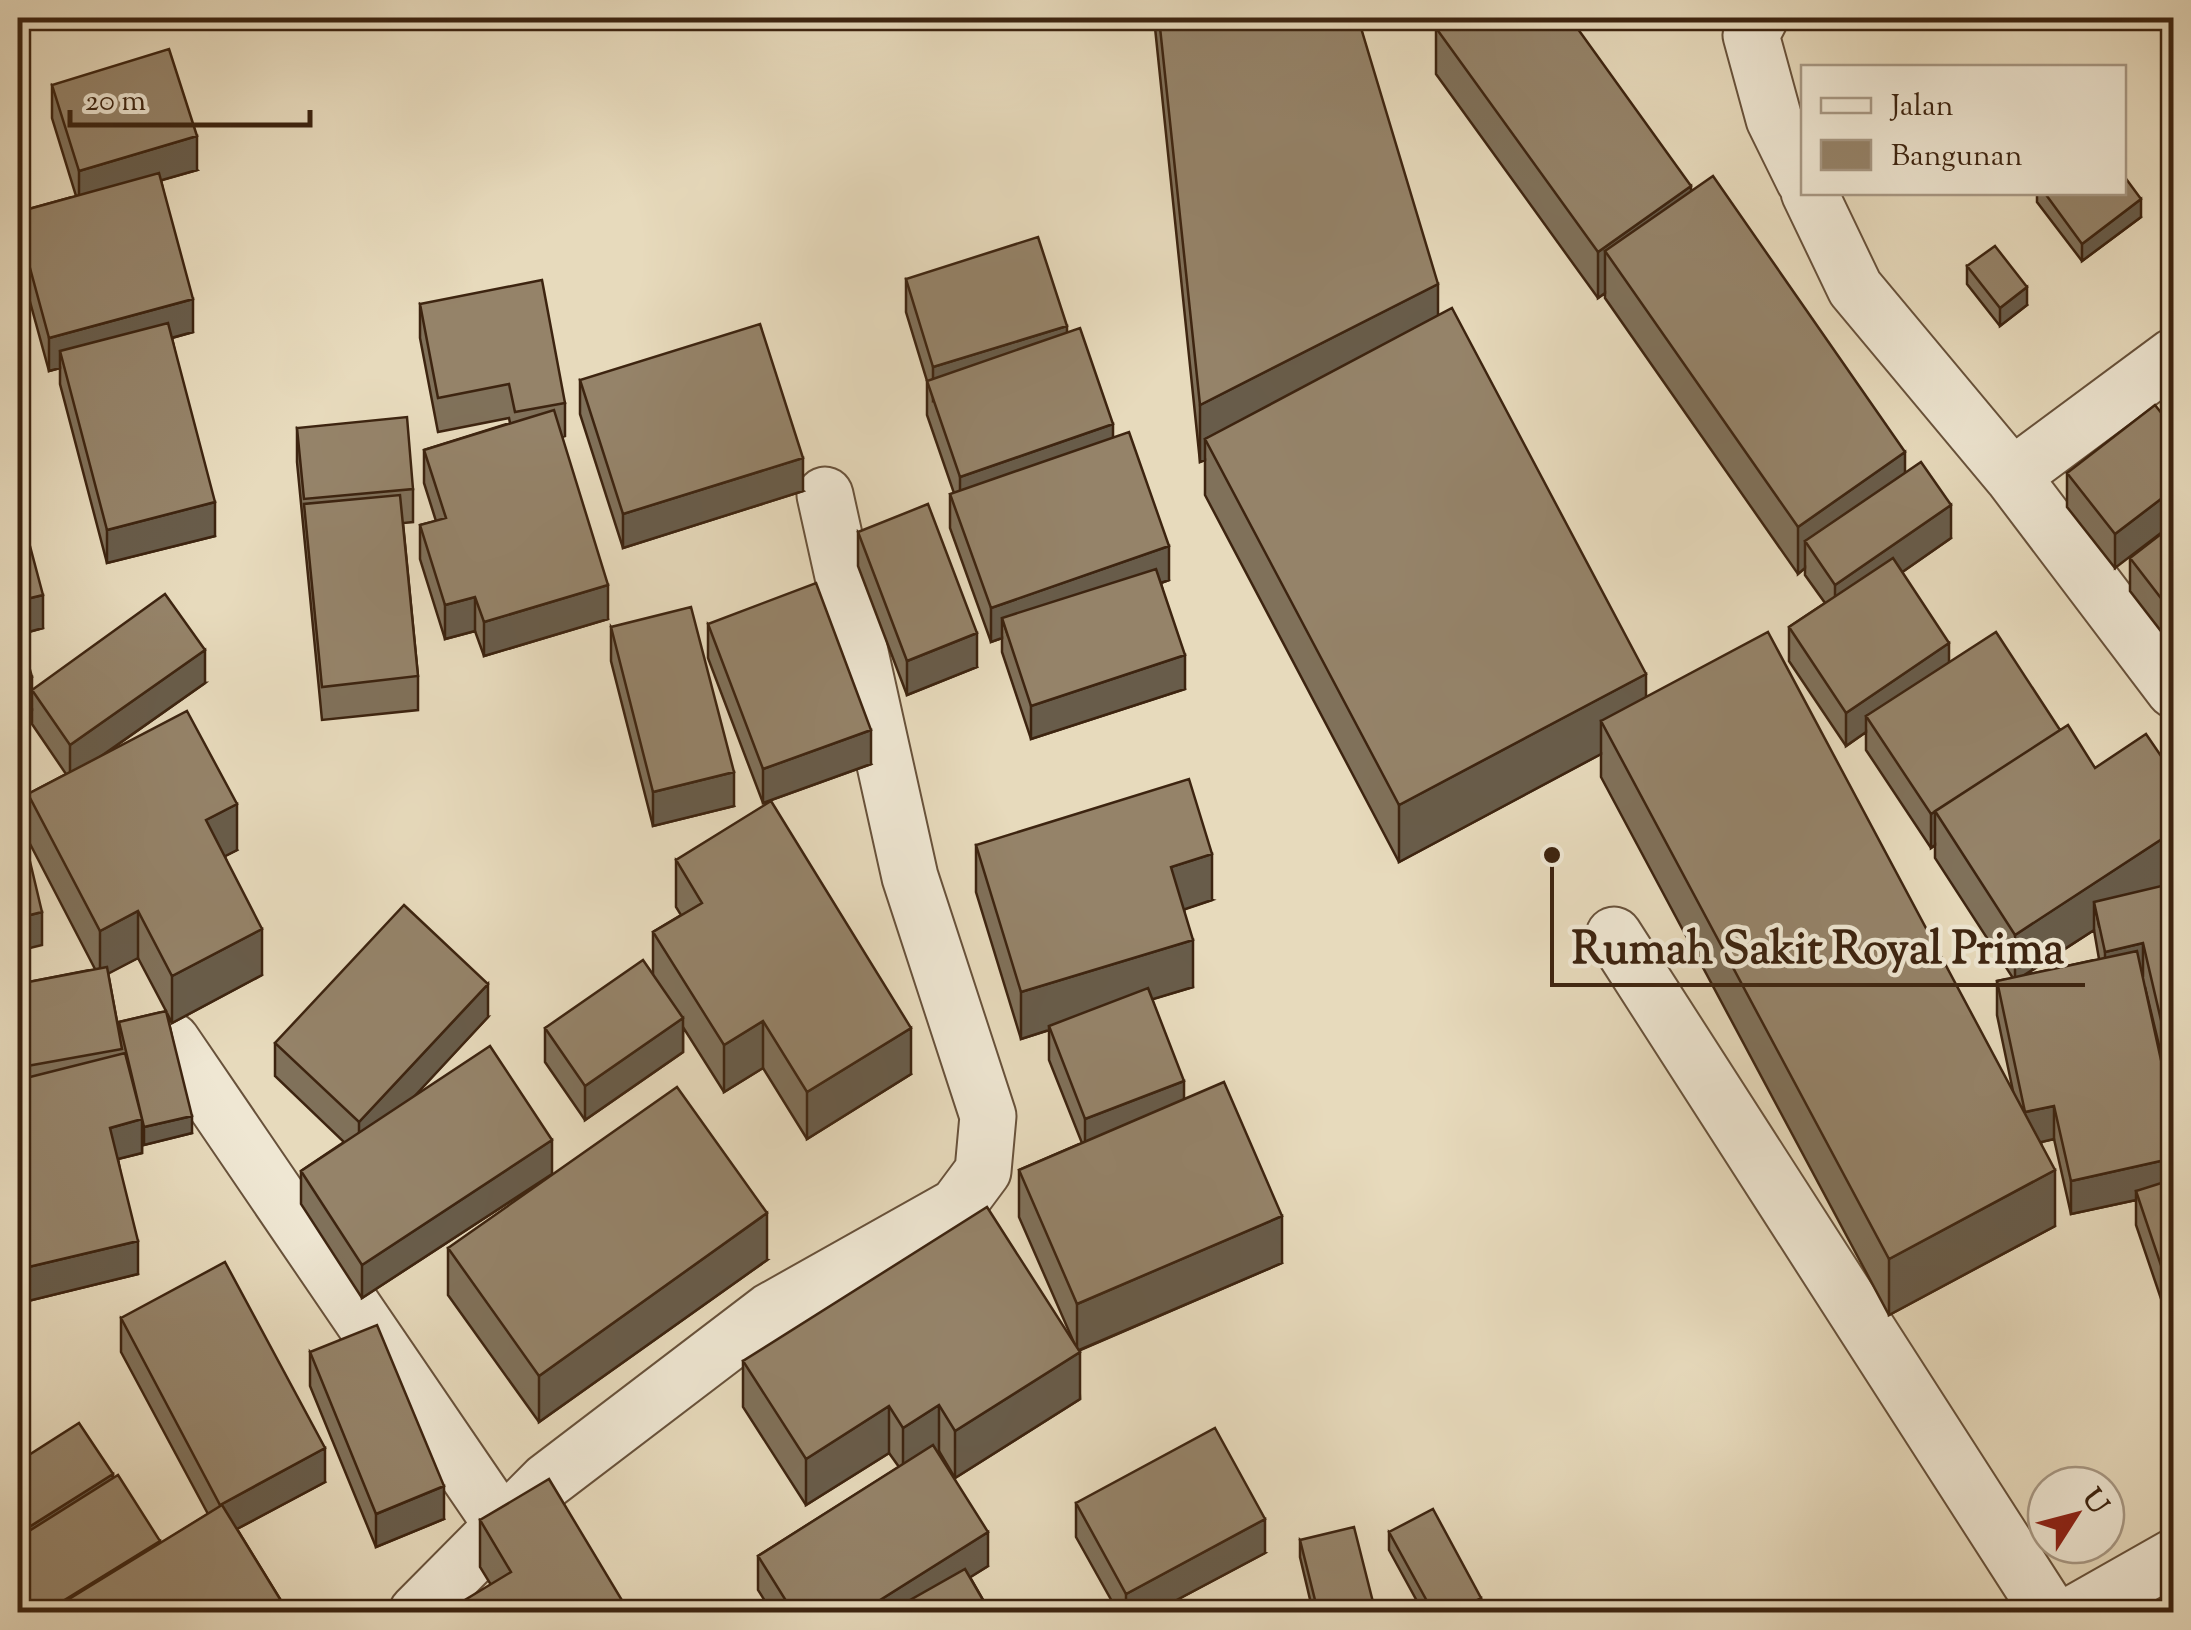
<svg xmlns="http://www.w3.org/2000/svg" width="2191" height="1630" viewBox="0 0 2191 1630" font-family="'Sorts Mill Goudy',serif">
	<style>
		.lines { fill: none; stroke-linecap: round; stroke-linejoin: round }
		.minor-casing { stroke: #68523b; stroke-width: 59 }
		.minor { stroke: #efe7d3; stroke-width: 55 }
		.wall { fill: #80715a; stroke: #3d2410; stroke-width: 2.5; fill-rule: evenodd }
		.shaded-wall { fill: #685c4a; stroke: #3d2410; stroke-width: 2.5 }
		.building { fill: #958369; stroke: #3d2410; stroke-width: 2.5 }
		.leader { fill: none; stroke: #3d2410; stroke-width: 4 }
		.callout-dot { fill: #3d2410; stroke: #efe7d3; stroke-width: 4 }
		.callout-label { font-size: 45px; text-anchor: middle; font-weight: bold; fill: #3d2410; stroke: #efe7d3; stroke-width: 9; stroke-linejoin: round; paint-order: stroke }
	</style>
	<rect width="100%" height="100%" fill="#e7dabc"/>
	<filter id="stains"><feTurbulence type="fractalNoise" baseFrequency=".002" numOctaves="4"/><feColorMatrix values="0 0 0 0 .2 0 0 0 0 .09 0 0 0 0 .02 0 0 0 .5 -.17"/></filter>
	<radialGradient id="worn" r=".72"><stop offset=".6" stop-color="#630" stop-opacity="0"/><stop offset="1" stop-color="#630" stop-opacity=".3"/></radialGradient>
	<g class="lines">
		<defs>
			<path id="minor" d="M1760 18 1751 35 1774 119 1804 180
				M1809 192 1855 288 2012 476 2174 690
				M2012 476 2174 356
				M1614 935 2049 1612
				M172 1041 502 1525
				M417 1612 547 1481 770 1311 957 1206 983 1171 988 1116 910 877 825 495
				M2077 1612 2174 1557"/>
		</defs>
		<use href="#minor" class="minor-casing"/>
		<use href="#minor" class="minor"/>
	</g>
	<path class="wall" d="M1154 18H1358L1438 316 1646 697 2013 1091 1997 1015V981L2013 978 1935 858V845L1931 848 1866 750V732L1846 746 1789 661V627L1825 603 1805 575V568L1798 574 1605 298V293L1598 298 1436 74V28L1691 192 1905 473 1951 538 1902 572 1949 662 2060 730 2095 768 2174 775V878L2161 886 2174 883V1064L2164 1066 2145 987 2174 1119V1337L2136 1225V1200L2071 1214 2054 1139 2041 1142 2055 1226 1889 1315 1601 777V754L1399 862 1205 495V460L1200 462ZM2094 930 2099 959 2025 975Z
		M52 85 197 170 161 180 193 332 172 338 215 536 107 563 60 384V368L49 371 18 258V212L76 196 52 118Z
		M2037 192H2124L2141 217 2082 261 2037 202Z
		M1967 266 2027 305 2000 326 1967 284Z
		M906 279 1067 332 1113 438 1169 580 1161 583 1185 689 1031 739 1002 652V638L991 642 950 528V494L954 493 927 415V381L906 312Z
		M420 304 565 403V436L562 437 608 619 484 656 475 631 445 639 420 559V525L436 521 424 483V450L510 423 509 418 438 432 420 338Z
		M580 380 803 491 623 548 580 414Z
		M297 428 413 489V522L403 523 418 676V710L322 720 297 462Z
		M2174 429 2115 568 2067 507V473Z
		M18 501 43 628 20 634 32 690 205 683 106 753 237 850 225 856 262 975 172 1023 167 1013 192 1133 144 1145 142 1136V1153L118 1159 138 1274 20 1303 18 1293V1080L22 1078 18 1055V984L95 969 28 840V794L66 774 32 724V710L18 714ZM138 958 166 1011 119 1022V1032L108 973Z
		M2174 524V648L2130 591V558Z
		M858 532 977 667 907 695 858 566Z
		M708 624 871 764 763 803 708 658Z
		M611 627 734 806 653 826 611 661Z
		M976 845 1212 900 1184 909 1193 987 1152 999 1184 1099 1282 1263 1078 1351 1080 1399 955 1478 939 1451 937 1453 988 1566 970 1577 990 1612H772L758 1590V1556L899 1467 889 1453 806 1505 743 1407V1361L1075 1345 1019 1217V1170L1082 1143 1049 1060V1030L1021 1039 976 892Z
		M676 860 911 1074 807 1139 763 1068 724 1092 683 1027V1052L585 1120 545 1062V1028L653 975V932L681 915 676 907Z
		M488 1017 414 1096 552 1174 362 1298 301 1204V1171L344 1142 275 1076V1043Z
		M448 1248 767 1260 539 1422 448 1295Z
		M121 1318 325 1482 237 1529 288 1612H18V1448L21 1460 113 1478 160 1544 208 1514 121 1352Z
		M310 1352 444 1519 376 1547 310 1386Z
		M1076 1503 1265 1553 1154 1612H1118L1076 1537Z
		M480 1520 629 1612 491 1585 480 1567Z
		M1389 1532 1481 1612H1423L1389 1550Z
		M1300 1540 1374 1612H1313L1300 1557Z"/>
	<path class="shaded-wall" d="M2161 18H2170L2161 24Z
		M197 136V170L79 204V171Z
		M1691 186V232L1605 251V293L1598 298V252Z
		M2141 199V217L2082 261V244Z
		M1438 284V340L1205 439V460L1200 462V405Z
		M2027 287V305L2000 326V308Z
		M193 299V332L65 367 60 351V368L49 371V338Z
		M1067 326V359L933 401V367Z
		M1113 424V457L960 511V477Z
		M1905 452V499L1805 541V568L1798 574V527Z
		M803 458V491L623 548V514Z
		M2174 489V523L2115 568V534Z
		M215 502V536L107 563V530Z
		M1951 505V538L1835 619V585Z
		M1169 546V580L1008 636 1002 618V638L991 642V608Z
		M608 585V619L484 656V622Z
		M43 595V628L18 635V601Z
		M475 597V631L445 639V605Z
		M977 633V667L907 695V661Z
		M1949 643V676L1866 716V732L1846 746V713Z
		M205 650V683L70 778V745Z
		M1185 655V689L1031 739V706Z
		M1646 674V730L1601 721V754L1399 862V805Z
		M32 677V710L18 714V681Z
		M871 730V764L763 803V769Z
		M734 772V806L653 826V792Z
		M237 804V850L206 866V820Z
		M1935 811V845L1931 848V814Z
		M2174 831V878L2099 926 2094 902V930L2015 981V935Z
		M1212 854V900L1171 914V867Z
		M138 911V958L100 978V931Z
		M42 912V945L18 951V918Z
		M262 929V975L172 1023V976Z
		M1193 940V987L1051 1030 1049 1026V1030L1021 1039V992Z
		M2143 943V976L2105 985V952Z
		M488 984V1017L359 1156V1122Z
		M683 1018V1052L585 1120V1086Z
		M763 1021V1068L724 1092V1045Z
		M911 1028V1074L807 1139V1092Z
		M2174 1030V1064L2164 1066V1033Z
		M1184 1081V1115L1085 1152V1119Z
		M2054 1106V1139L2025 1146V1112Z
		M192 1116V1133L144 1145V1127Z
		M142 1119V1153L110 1161V1128Z
		M552 1140V1174L362 1298V1265Z
		M2174 1158V1192L2136 1191V1200L2071 1214V1181Z
		M2055 1170V1226L1889 1315V1259Z
		M767 1213V1260L539 1422V1376Z
		M1282 1216V1263L1077 1351V1304Z
		M138 1241V1274L20 1303V1269Z
		M1080 1352V1399L955 1478V1431Z
		M939 1405V1451L903 1474V1428Z
		M889 1406V1453L806 1505V1459Z
		M325 1448V1482L220 1538V1505Z
		M113 1474V1508L18 1568V1534Z
		M444 1486V1519L376 1547V1514Z
		M1265 1519V1553L1154 1612H1126V1594Z
		M988 1532V1566L915 1612H861Z
		M160 1541V1574L98 1612H45Z
		M1481 1598V1612H1453Z
		M1374 1606V1612H1347Z"/>
	<path class="building" d="M1159 18H1358L1438 284 1200 405Z
		M1450 18H1570L1691 186 1598 252 1436 28Z
		M169 49 197 136 79 171 52 85Z
		M159 173 193 299 49 338 18 224V212Z
		M1713 176 1905 452 1798 527 1605 251Z
		M2124 176 2141 199 2082 244 2044 192H2124Z
		M1038 237 1067 326 933 367 906 279Z
		M1995 246 2027 287 2000 308 1967 266Z
		M542 280 565 403 515 412 509 384 438 398 420 304Z
		M1452 308 1646 674 1399 805 1205 439Z
		M168 323 215 502 107 530 60 351Z
		M760 324 803 458 623 514 580 380Z
		M1080 328 1113 424 960 477 927 381Z
		M2155 405 2174 429V489L2115 534 2067 473Z
		M554 410 608 585 484 622 475 597 445 605 420 525 446 518 424 450Z
		M407 417 413 489 304 499 297 428Z
		M1129 432 1169 546 991 608 950 494Z
		M1921 462 1951 505 1835 585 1805 541Z
		M400 495 418 676 322 687 304 504Z
		M18 501 43 595 18 601Z
		M928 504 977 633 907 661 858 532Z
		M2174 524V615L2130 558Z
		M1893 558 1949 643 1846 713 1789 627Z
		M1156 569 1185 655 1031 706 1002 618Z
		M816 583 871 730 763 769 708 624Z
		M165 594 205 650 70 745 32 690Z
		M691 607 734 772 653 792 611 627Z
		M18 627 32 677 18 681Z
		M1768 632 2055 1170 1889 1259 1601 721Z
		M1996 632 2060 730 1931 814 1866 716Z
		M187 711 237 804 206 820 262 929 172 976 138 911 100 931 28 794Z
		M2068 725 2095 768 2146 734 2174 775V831L2015 935 1935 811Z
		M1189 779 1212 854 1171 867 1193 940 1021 992 976 845Z
		M771 801 911 1028 807 1092 763 1021 724 1045 653 932 702 903 676 860Z
		M18 811 42 912 18 918Z
		M2174 883V1030L2164 1033 2143 943 2105 952 2094 902Z
		M404 905 488 984 359 1122 275 1043Z
		M2137 951 2174 1119V1158L2071 1181 2054 1106 2025 1112 1997 981Z
		M643 960 683 1018 585 1086 545 1028Z
		M107 967 122 1049 27 1066 18 1021V984Z
		M1148 988 1184 1081 1085 1119 1049 1026Z
		M166 1011 192 1116 144 1127 119 1022Z
		M490 1046 552 1140 362 1265 301 1171Z
		M125 1053 142 1119 110 1128 138 1241 20 1269 18 1260V1080Z
		M1224 1082 1282 1216 1077 1304 1019 1170Z
		M677 1087 767 1213 539 1376 448 1248Z
		M2174 1179V1304L2136 1191Z
		M987 1207 1080 1352 955 1431 939 1405 903 1428 889 1406 806 1459 743 1361Z
		M225 1262 325 1448 220 1505 121 1318Z
		M377 1325 444 1486 376 1514 310 1352Z
		M79 1423 113 1474 18 1534V1462Z
		M1215 1428 1265 1519 1126 1594 1076 1503Z
		M933 1445 988 1532 861 1612H793L758 1556Z
		M118 1475 160 1541 45 1612H20L18 1609V1538Z
		M549 1479 629 1612H445L511 1572 480 1520Z
		M222 1505 288 1612H48Z
		M1433 1509 1481 1598 1453 1612H1433L1389 1532Z
		M1354 1527 1374 1606 1347 1612H1318L1300 1540Z
		M965 1569 990 1612H889Z"/>
	<path class="leader" d="M1552 855L1552 985H2085"/>
	<circle class="callout-dot" cx="1552" cy="855" r="10"/>
	<g class="callout-label">
		<text x="1818" y="963">Rumah Sakit Royal Prima</text>
	</g>
	<rect width="2191" height="1630" fill="none" stroke="#e7dabc" stroke-width="60"/>
	<rect x="20" y="20" width="2151" height="1590" fill="none" stroke="#3d2410" stroke-width="5"/>
	<rect x="30" y="30" width="2131" height="1570" fill="none" stroke="#3d2410" stroke-width="2.5"/>
	<rect x="1801" y="65" width="325" height="130" fill="#efe7d3" stroke="#a89985" stroke-width="2.5"/>
	<rect x="1821" y="98" width="50" height="15" fill="#efe7d3" stroke="#a89985" stroke-width="2.5"/>
	<text x="1891" y="115" font-size="30" fill="#3d2410">Jalan</text>
	<rect x="1821" y="140" width="50" height="30" fill="#958369" stroke="#a89985" stroke-width="2.5"/>
	<text x="1891" y="165" font-size="30" fill="#3d2410">Bangunan</text>
	<g transform="translate(2076 1515) rotate(54)"><circle r="48" fill="#efe7d3" stroke="#a89985" stroke-width="2.5"/>
	<path d="M0-8L18 38L0 25L-18 38Z" fill="#8f2418"/>
	<text y="-15" font-size="28" font-weight="bold" text-anchor="middle" fill="#3d2410">U</text>
	</g>
	<path d="M70 110v15h240v-15" fill="none" stroke="#3d2410" stroke-width="5"/>
	<text x="85" y="110" font-size="30" fill="#3d2410" stroke="#efe7d3" stroke-width="8" paint-order="stroke">20 m</text>
	<rect width="100%" height="100%" filter="url(#stains)"/>
	<rect width="100%" height="100%" fill="url(#worn)"/>
</svg>
